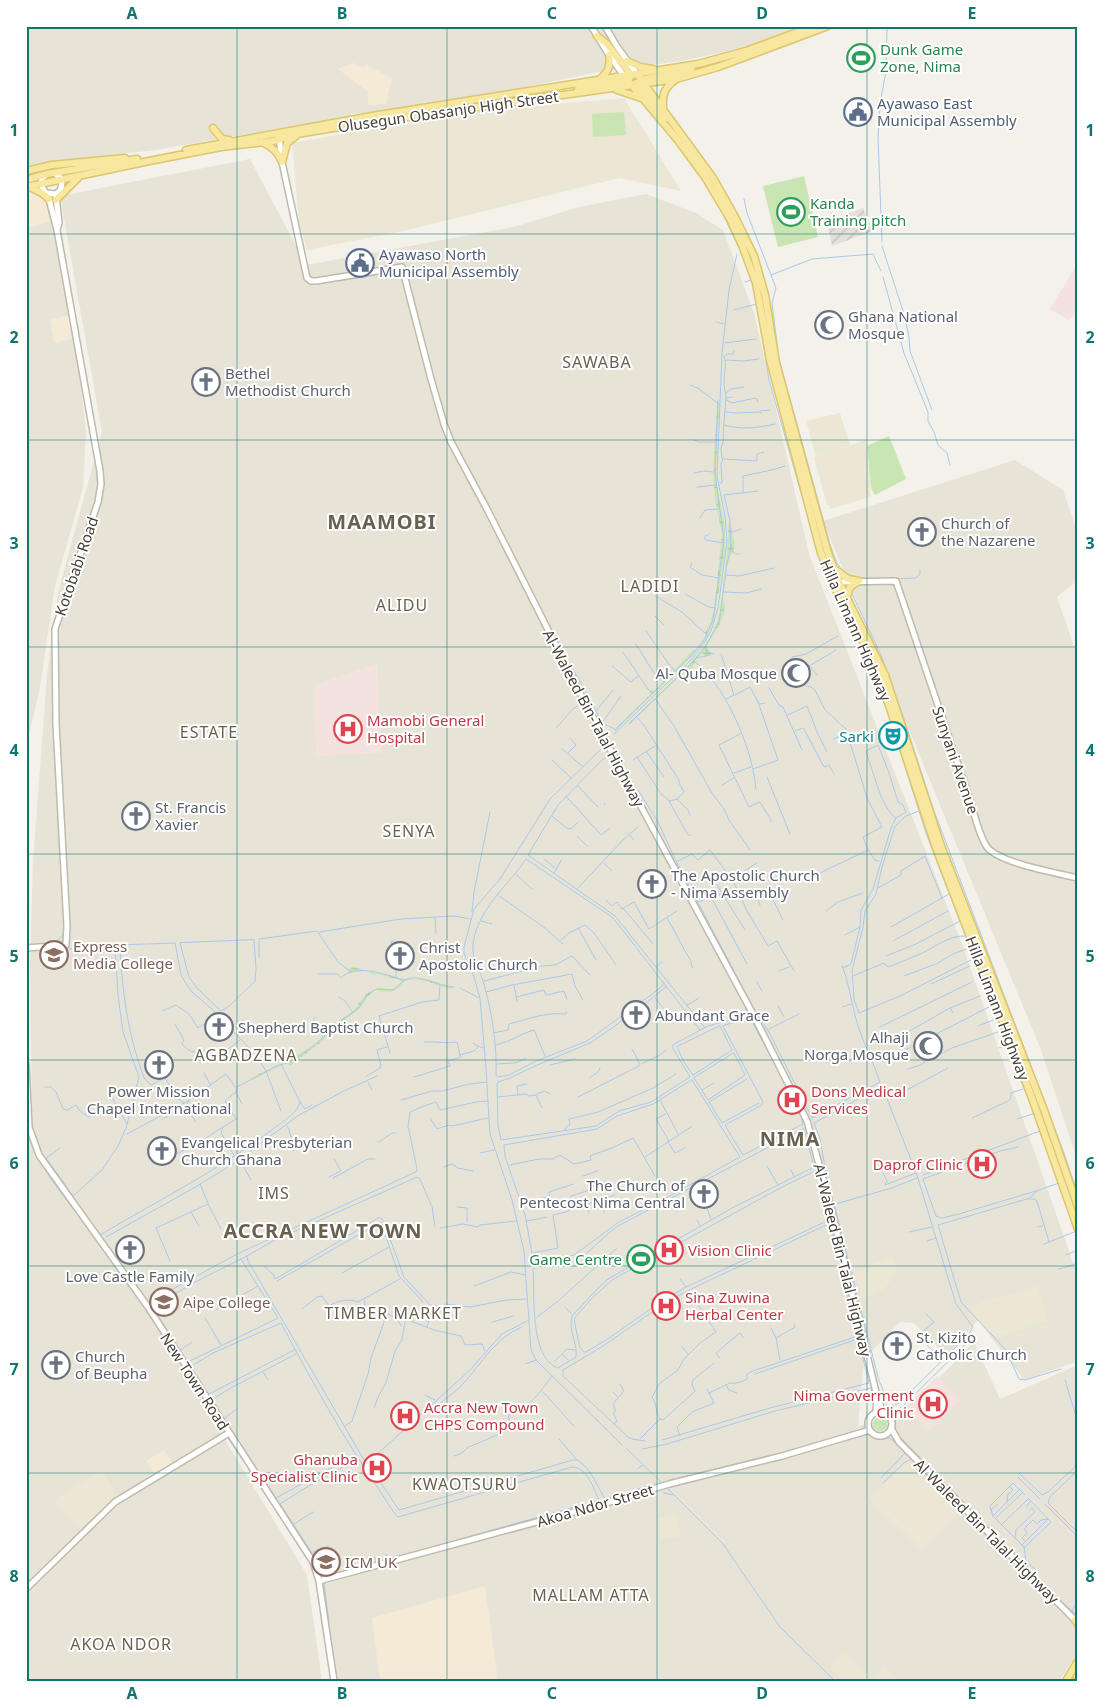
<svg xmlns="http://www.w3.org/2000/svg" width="1104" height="1707" viewBox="0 0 1104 1707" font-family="'Noto Sans',sans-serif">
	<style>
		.residential { fill: #e7e4d7 }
		.commercial { fill: #f4ead6 }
		.industrial { fill: url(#industrial-furrows) }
		.education { fill: #ebe7d4 }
		.medical { fill: #f3e2dd }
		.grass { fill: #cae5b4 }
		.wetland { fill: url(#wetland-marsh) }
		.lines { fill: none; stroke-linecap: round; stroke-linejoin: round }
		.stream { stroke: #a9caec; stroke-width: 1 }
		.minor-casing { stroke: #bebaac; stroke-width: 8 }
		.major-casing { stroke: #dcc66e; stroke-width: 9 }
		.minor { stroke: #fff; stroke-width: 5 }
		.major { stroke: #f8e79e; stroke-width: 6 }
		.grid { fill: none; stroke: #0f766e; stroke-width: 1; stroke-opacity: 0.55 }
		.labels { text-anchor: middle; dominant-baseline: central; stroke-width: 4; stroke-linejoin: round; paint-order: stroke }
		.leisure-label { font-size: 15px; fill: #27864d; stroke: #fff; text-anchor: start }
		.service-label { font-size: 15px; fill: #4e5e75; stroke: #fff; text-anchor: start }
		.street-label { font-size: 15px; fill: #474238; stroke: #fff }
		.worship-label { font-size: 15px; fill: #5b616d; stroke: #fff; text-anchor: start }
		.health-label { font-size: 15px; fill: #be3a42; stroke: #fff; text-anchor: start }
		.culture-label { font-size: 15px; fill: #0d838f; stroke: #fff; text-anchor: end }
		.education-label { font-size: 15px; fill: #785e54; stroke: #fff; text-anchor: start }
		.neighbourhood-label { font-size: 16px; letter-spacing: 1px; fill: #696150; stroke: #fff }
		.district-label { font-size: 20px; font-weight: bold; letter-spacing: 1px; fill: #696150; stroke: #fff }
		.neatline { fill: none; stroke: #0f766e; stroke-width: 2 }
		.grid-label { font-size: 16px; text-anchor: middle; font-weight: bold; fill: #0f766e }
	</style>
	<defs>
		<pattern id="industrial-furrows" width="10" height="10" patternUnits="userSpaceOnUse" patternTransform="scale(1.25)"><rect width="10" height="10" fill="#e3e0da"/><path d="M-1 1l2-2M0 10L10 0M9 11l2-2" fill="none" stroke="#c4c1bc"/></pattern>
		<pattern id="wetland-marsh" width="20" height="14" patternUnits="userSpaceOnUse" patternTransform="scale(1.25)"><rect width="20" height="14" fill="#cae5b4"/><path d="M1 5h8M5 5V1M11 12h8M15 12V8" fill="none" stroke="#afc69c"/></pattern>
	</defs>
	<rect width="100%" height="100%" fill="#f3f1e9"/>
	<path class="residential" d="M26 26H803L751 46 682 61 598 72 511 90 365 113 352 114 329 122 228 137 157 150 61 160 26 168Z
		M250 159 306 265 514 227 579 207 646 194 696 213 723 230 754 313 809 554 962 944 1078 1277V1361L1024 1380 978 1320 947 1356 914 1323 900 1322 864 1359 858 1426 907 1411 974 1342 1000 1399 1078 1365V1652L1059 1681H333L319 1586 602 1502 324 1578 226 1431 117 1497 26 1585V1129L34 1151 116 1264 32 1138 30 961 33 862 47 675 58 592 102 432 60 196Z
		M45 194 75 331 86 433 83 488 55 586 39 693 26 747V198Z
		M1015 460 1063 490 1078 534V580L1057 597 1078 658V1162L1041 1050 823 521Z
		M224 1438 307 1575 322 1681H26V1589L120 1501Z"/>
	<path class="commercial" d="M354 63 364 68 366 65 392 78 386 104 368 105V92L338 69Z
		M29 190 40 193 45 198 50 222 26 228V191Z
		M69 315 72 339 54 343 50 320Z
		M164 1450 172 1463 154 1473 146 1461Z
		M485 1586 498 1681H380L372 1618Z"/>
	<path class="industrial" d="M863 208 873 231 832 246 827 222Z"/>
	<path class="education" d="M624 98 681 191 619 178 403 231 307 250 299 221 292 143 474 111Z
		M840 413 850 445 816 456 806 421Z
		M866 440 871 497 830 509 829 505H827L814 457Z
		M891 1256 898 1271 885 1288 865 1298 861 1297 855 1272Z
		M1037 1286 1048 1321 994 1338 970 1311 982 1302Z
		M909 1460 960 1511 921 1549 869 1498Z
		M102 1470 117 1496 81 1529 55 1503 57 1498Z
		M674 1515 681 1536 662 1540 658 1519Z
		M845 1653 871 1680 885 1667 898 1681H843L830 1668Z"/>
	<path class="medical" d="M1078 263V313L1068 320 1050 309Z
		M377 663 382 753 316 756 314 685Z
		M937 1376 961 1400 929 1431 905 1407Z"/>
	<path class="grass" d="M863 48 869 65 859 68 854 51Z
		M624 112 626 135 593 137 592 114Z
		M804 176 818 237 778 247 763 186Z
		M889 436 906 479 875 495 871 488 867 446Z
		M873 1424a7 7 0 1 1 14 0a7 7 0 1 1-14 0Z"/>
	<path class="wetland" d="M717 404 719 405 716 473 717 486 725 528V551L714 620 705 639 695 653 616 730 614 729 650 695 649 690H655L674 672V670L693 650H696L706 635 705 633 710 623 714 610 722 534 715 500 713 473Z
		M728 523H730C731 529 733 534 734 540 736 544 733 548 734 553H732C724 565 726 581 723 594 722 599 726 604 725 609 723 623 712 634 707 647L712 654 711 656H707L702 653 695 661 693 667 679 677 630 724 629 723C656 696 704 659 717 622 722 608 722 592 724 577 727 558 729 541 728 523Z
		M352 967 404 979H424L452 987 451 989C439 986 420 977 408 980 402 982 405 981 401 985 393 994 385 992 375 990L367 997 357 1011 339 1024 324 1040 292 1064 290 1065 287 1063 284 1064 252 1080 251 1078 297 1055 319 1041 342 1018 352 1012 366 994 371 991 379 988 393 989 402 982 399 980 378 974 373 975 367 971 349 973V968Z"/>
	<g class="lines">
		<path class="stream" d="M769 28V26
			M744 199 747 213 776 288 772 303 779 359 830 544C833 553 836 563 842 570 854 584 898 578 916 578L920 574V570
			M717 204 721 210 740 250
			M882 242 878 138 880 104 886 71 887 26
			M882 246 904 314 909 336 910 351 932 410
			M771 275 812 259 873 254 881 271
			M883 277 904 353 928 412V421L934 432 938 445 947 453 950 465
			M745 282 751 280
			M733 310 757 304
			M759 316 769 380 815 542
			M716 322 724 324
			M725 343 756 339
			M726 360 744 361 759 359
			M690 385 698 388 720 405
			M726 393 731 389 744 387
			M726 398 732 397
			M726 400 732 403 756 398 758 402
			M760 411 770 410
			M725 412 737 413 760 412 762 414
			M724 425C740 430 758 428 775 424
			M694 440 699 442H715
			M724 459 757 461V454L764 452
			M694 473 704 471 713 472
			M720 483H722L721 464 723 459 722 458 721 448 723 442C723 427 725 413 726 398 726 393 724 388 724 382 724 374 727 364 724 356L727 354H733L734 351
			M697 487 716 485
			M743 492V476C757 473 771 471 785 466
			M700 518 705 510 718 509
			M730 533 741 529
			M710 534 705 536V540L724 543
			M731 550 736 554H740
			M692 563 690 567 702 575 719 578
			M825 572 832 589
			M726 575 739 576 774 568
			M889 584 894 586 898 596
			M723 592 746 593 761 589
			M851 592 881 655 902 713 934 811 1064 1153 1078 1195
			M685 594 709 607 715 608
			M655 596 682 612 706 634
			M655 616 664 625
			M646 631 668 663 675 671
			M635 643 654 673 664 682
			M705 648 708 652 714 654
			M623 652 648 689 653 693
			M721 654 734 695 726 699
			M697 658 709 655V653
			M694 661 706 671V673C731 699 753 753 756 789
			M573 663 571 664 572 667 603 724 613 728 616 731
			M870 664 883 698
			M811 665 836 650
			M612 666 631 682 638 676
			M817 675 809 665 794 669 791 666 792 657 806 654 838 636
			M806 686 811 687 815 690 825 710 846 729 867 798 882 827 863 837 867 848 875 860 879 861
			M769 688 779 705 783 707 802 750
			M735 695 750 687 759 704 765 703
			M656 700 674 726 712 793 724 809 729 820 750 850
			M596 711 613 690
			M788 715 807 706 818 734 827 752
			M889 716 926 833 1039 1127
			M637 717 645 727 679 780V783L684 792 677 799
			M603 722 621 696
			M630 723 692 663 705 647 719 622 727 564 731 548 730 521 724 495 758 491
			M556 728 573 709 582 703 603 747
			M616 729 690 657 705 639 713 620 724 540 715 473 718 400
			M795 731 803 728 804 729 824 767 829 765 834 774
			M614 734 691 660 704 643 711 631 718 608 727 542 725 516 717 476 722 353 729 290 737 254
			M740 734 719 745 749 807 760 802 771 820V822
			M833 739 846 734
			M562 749 582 766
			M601 749 550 799 500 879 474 909 464 947V953L474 977 480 998 486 1069 490 1134 512 1200 524 1251 531 1350 536 1360 622 1445
			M646 751 664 777
			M568 753 576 745 570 738
			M611 755 603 759 558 805 528 855 615 916 705 1028
			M637 757 661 794 670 801 677 799 688 810 690 815
			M552 760 571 778
			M633 760 655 746
			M753 769 778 760 757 699
			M734 773 751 767
			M767 777 790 834
			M722 785 734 778
			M578 786 598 807
			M638 790 658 822 675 859 753 1007 770 1034 812 1118 880 1082C873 1061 862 1041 856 1019 851 1002 849 982 842 966
			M566 796 601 835 610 828
			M669 801 688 835H691
			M604 805 605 803
			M919 811 906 816 895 826 882 867 876 894 865 911 863 927 852 971 854 999 859 1013 900 996 973 959
			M552 816 568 829 572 828 578 822
			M629 834 633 839
			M577 836 587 846
			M544 859 555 868
			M667 860 746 1008 747 1015 708 1026 674 1044 672 1047 690 1077 651 1102 619 1111 596 1126 501 1140 498 1125 497 1084 498 1082 510 1078 535 1066 592 1042 640 1008 667 986
			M678 861 692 854 698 860 710 850 728 874H730L747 911 768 946 777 941 794 971
			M604 863 612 871
			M554 873 562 859
			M516 874 532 889
			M818 874 868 850
			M734 882 746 875 744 871 757 863
			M717 885 722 893
			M767 887 783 920
			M878 888 901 875V871L925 856 942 898
			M577 889 623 840 638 827
			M713 892 715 897 722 893 745 930
			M756 893 760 905
			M757 894 769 886
			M695 895 705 889
			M499 896 545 928 563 944
			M606 900 612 906 617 902 622 909 634 902 649 929 677 911
			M699 902 711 897 747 964
			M623 908 653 944
			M826 911 838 902 863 893
			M472 912 474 892 490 812
			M435 917 436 933
			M667 918C676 933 682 947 691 961V964L693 968
			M481 921 492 924
			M891 927 949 894
			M578 928 596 960
			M319 932 401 919 454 916 471 919
			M845 935 860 927
			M254 940 256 969 255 981 228 1007 221 1011 198 989 189 977 180 943Z
			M561 940 569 933 585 925 594 933 616 965
			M394 941H391L393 952 396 955V977
			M893 941 948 911
			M26 945C39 944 60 947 64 932
			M120 946C122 992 128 1035 144 1078L151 1085 165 1078 178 1099 184 1103
			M69 949 87 946 175 943 181 975 185 982 192 992 214 1011 256 1055 266 1071 281 1111
			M886 956 916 944 960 921
			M259 957V939L317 931 338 962 351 972
			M657 966 662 962
			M843 968 851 964 860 927 861 910 873 889 891 828 896 818 906 812 903 805 898 802 889 773 878 745 866 751 868 758C874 773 882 810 896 818
			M779 971 789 967
			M318 974H337L341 978C356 963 384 974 403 980
			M853 976 884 963 888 967C898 963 908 959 918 955 933 949 948 935 965 936
			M904 976 938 963 953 954 969 948
			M484 981 542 966 555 965 572 956 590 975
			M664 982 662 986 655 992 587 1041 536 1061 509 1075 498 1077 496 1075C497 1045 492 1013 484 984 481 973 474 962 473 951 472 941 476 930 480 921 491 898 512 880 526 859L612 917 621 928 700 1030
			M757 982 762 991
			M931 984 970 966
			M514 985 517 1001
			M460 988 479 998
			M486 992 512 985 572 974 575 986 583 1000
			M339 997 345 1001 353 1013
			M516 997 544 990 546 995 564 991 567 999
			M655 998 666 1011
			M687 1005 699 998
			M778 1006 784 1017
			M842 1007 851 1004
			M951 1009 953 1013
			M162 1011 176 1005 189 1014 198 1028 217 1016
			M717 1016 715 1018 718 1023
			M315 1017 312 1023 323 1037
			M750 1018 799 1109 803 1124 743 1155 725 1125 762 1105 763 1102 723 1026Z
			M698 1019 707 1013
			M175 1024 184 1040 182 1044C191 1054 195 1053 208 1050L215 1059 240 1040
			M720 1026 732 1050 693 1075 684 1062 677 1047Z
			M978 1026 996 1019
			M880 1027 972 982
			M769 1029 799 1014
			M493 1033 508 1030 509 1024C529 1019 545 1012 566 1014L567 1012H566
			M894 1040 948 1009 980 996
			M424 1042C435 1041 445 1044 457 1042L460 1055
			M473 1043 477 1046 484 1048
			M496 1045C512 1041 520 1034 534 1030L545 1056
			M999 1048 1007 1045
			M905 1050 991 1006
			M390 1053 379 1016 422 1002 439 1000 440 985
			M734 1053 745 1075 708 1100 694 1078Z
			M923 1061 929 1060 952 1048 1001 1031
			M281 1064 300 1102 305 1109 312 1105
			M496 1064 515 1063 526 1058
			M641 1064 660 1055 666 1050
			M550 1065 575 1059
			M908 1069 921 1065 925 1062
			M204 1073 210 1084
			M365 1077 380 1068 381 1065 377 1050 387 1047
			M414 1077 450 1066 448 1061 461 1057 460 1055 474 1051 478 1047
			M589 1078 598 1072 600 1068
			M747 1079 709 1102 722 1123 759 1103
			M692 1080 740 1157 666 1198 619 1222 574 1255 561 1259 538 1262 533 1259 525 1215 505 1156 504 1145 597 1129 617 1116 653 1104Z
			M368 1082 372 1090
			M44 1087H51L56 1092 63 1109 67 1110 76 1105 79 1110 88 1117 116 1105 127 1124
			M702 1090 714 1083
			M236 1092 242 1104
			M903 1092 948 1068
			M537 1094 545 1091 550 1094
			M111 1095 116 1105
			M518 1095 517 1086 527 1084
			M498 1097 526 1094 529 1096 536 1095 542 1108
			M578 1097 639 1066V1062L632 1049
			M401 1100 432 1091H442L469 1084 487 1082
			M660 1100 678 1134
			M186 1108 196 1122
			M665 1114 656 1119 669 1141
			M430 1118 437 1129 449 1125 452 1126 488 1118
			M972 1118 1008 1101 1011 1098V1093L1023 1089
			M162 1119 185 1108 189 1101
			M1017 1119 1033 1114
			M26 1126C36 1167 67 1199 91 1232
			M287 1126 289 1129 294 1151
			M804 1129 814 1167 734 1207 608 1279 597 1289 572 1316C568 1330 578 1344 576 1357L558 1368C529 1358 535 1294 533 1269L535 1267C547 1264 560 1266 571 1262 590 1255 601 1237 618 1226Z
			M565 1130 566 1127 570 1125 569 1119 598 1112 653 1088 676 1074
			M127 1134 188 1101 226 1074 235 1087
			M379 1142 392 1133H396
			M668 1142 675 1153 685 1148
			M1018 1147 1000 1151 923 1179 936 1216 942 1218 959 1214 1036 1191 1059 1183
			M60 1148 46 1158 73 1196 102 1170 118 1146 126 1128 139 1077 123 1032 118 995 115 945
			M480 1153 494 1150
			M235 1157 221 1133 223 1127 236 1119 225 1101 236 1092 237 1087 277 1066 290 1062 310 1049 342 1020 359 1008 367 996 373 991 377 989 393 990C397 988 401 982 405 980 419 973 438 986 453 987
			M645 1157 691 1127
			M984 1157 987 1164
			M240 1160 251 1180
			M162 1161 200 1142 223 1127
			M510 1165 539 1159H553L560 1155 574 1164 591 1160 590 1156 592 1155 612 1148 633 1138 655 1176
			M767 1166 778 1185
			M444 1167 452 1164 458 1168 473 1171
			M791 1170 794 1176
			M818 1170 829 1220 684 1288 652 1308 606 1340 586 1352H584L580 1348 579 1344 574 1319 591 1299 612 1280 782 1187Z
			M883 1173 887 1181 885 1185 916 1173
			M923 1175 1040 1131
			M583 1176 597 1171
			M329 1177 341 1171 334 1159
			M333 1178 368 1159H375
			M200 1184 208 1203
			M1036 1191 1031 1197 1027 1199 938 1225 961 1302 1006 1350 1019 1379 1025 1380 1061 1369
			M1028 1199H1034L1037 1201 1049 1242
			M601 1200 604 1213
			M833 1201 828 1184 820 1139 814 1123 882 1086 917 1175 956 1304 973 1327 969 1334 898 1404 887 1407 882 1387 879 1381 834 1204
			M705 1203 711 1219
			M522 1204 550 1196 549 1192 573 1184
			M835 1204 892 1188 917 1178
			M586 1205 589 1213
			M457 1207 467 1208V1222
			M571 1208V1196L590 1190V1188L607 1181
			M1068 1211 1078 1241
			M191 1212 199 1226
			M697 1220 700 1226
			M527 1221 547 1217
			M435 1227 432 1207 420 1179 417 1177 273 1241 247 1256 248 1261 364 1460 368 1461 374 1457 469 1371 502 1334 527 1321
			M1037 1227 1043 1226
			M440 1228 463 1224 478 1227 480 1225 516 1221
			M909 1232 932 1227
			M100 1235C159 1200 219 1170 273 1129 282 1122 298 1113 300 1102
			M106 1237 192 1189 233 1164 299 1115 344 1091 377 1076
			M927 1241 936 1238
			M656 1243 658 1249
			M1044 1244 1074 1232
			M532 1253 558 1248 553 1215 566 1212 571 1209 615 1195
			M1066 1255 1078 1250
			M170 1261 156 1228 208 1204 221 1229
			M265 1267 274 1275V1279L279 1277 378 1218H381L384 1222 404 1277 430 1305 443 1307 445 1304 470 1307 506 1300 527 1299
			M1059 1269 1078 1263
			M342 1273 389 1247
			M680 1279 686 1287
			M277 1281 381 1222 399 1276 423 1302
			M474 1286 511 1272 525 1275
			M149 1302 237 1254 416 1172 417 1169 408 1126 410 1112 424 1106 436 1102 440 1110 476 1102 488 1101
			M565 1307 572 1314
			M302 1309 317 1297 322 1296 329 1306C336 1301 350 1298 358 1302L400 1279
			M153 1310 151 1308 195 1282 247 1256
			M216 1310 258 1286
			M381 1311 397 1318 401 1326
			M362 1312 365 1305 364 1300
			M149 1313 218 1420 223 1431
			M926 1314 934 1322 918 1336 942 1360
			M158 1317 172 1339
			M537 1317 557 1302 617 1248
			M205 1318 221 1345
			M492 1322 514 1316
			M427 1327 432 1309
			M771 1328 776 1338 780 1360
			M776 1338 795 1327 794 1324
			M682 1347 688 1354
			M179 1351 192 1342
			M563 1355 568 1360
			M720 1358 716 1353 740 1333 743 1337
			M186 1361 276 1498 354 1455
			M555 1361 567 1349 575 1350
			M188 1362 278 1318 241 1259
			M525 1364 536 1360
			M190 1367 213 1353 281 1323C310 1378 341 1434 376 1485 382 1493 392 1512 398 1517L572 1467C588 1468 593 1488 599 1500L397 1557
			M263 1372 268 1380
			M755 1374 858 1339
			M1065 1380 1078 1423
			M726 1385 729 1390 737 1393
			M543 1392 574 1426
			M613 1392 618 1397
			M709 1393 730 1383C735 1384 742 1382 747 1379V1374L750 1372 858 1336
			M209 1394 294 1350
			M425 1395 435 1400
			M212 1400 227 1390 296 1354
			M904 1405 973 1337
			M374 1408 379 1395 386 1383 395 1351 402 1340 405 1322 408 1320 434 1330 461 1336 465 1345 482 1344 485 1351
			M433 1409C443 1401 454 1393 463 1384 482 1363 495 1338 522 1327
			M225 1418 238 1408
			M660 1419C655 1411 657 1404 652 1397L660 1383 678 1370 684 1359 700 1343 716 1332 689 1291
			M614 1424 617 1421 613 1413 616 1411 613 1404 624 1391 620 1384
			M345 1426 352 1421 368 1374 371 1358 387 1314
			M895 1431C894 1422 895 1414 901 1407
			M680 1436 677 1427 692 1412 714 1403 707 1389
			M899 1436 972 1511
			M228 1438 246 1465
			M559 1439 577 1460 586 1467 593 1477 605 1499 648 1486
			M640 1439 660 1419 663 1420 693 1393 695 1391 692 1385 693 1380 714 1363
			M883 1439 889 1438 898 1444
			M662 1440 770 1408 869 1383 830 1224
			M645 1441 632 1439 628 1437 563 1376V1370L603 1346 658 1308 683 1293 826 1225
			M829 1445 865 1435
			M627 1449 662 1483
			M642 1449 667 1444 775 1411 871 1388 874 1408 866 1417 865 1425 862 1430 778 1454 679 1478
			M454 1456C466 1453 463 1449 471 1446 484 1441 497 1435 510 1429L511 1426 508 1415C530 1407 539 1394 552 1376
			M371 1468 399 1510 573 1460H577
			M248 1469 271 1502
			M637 1469 643 1465
			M1078 1470 1050 1497 1048 1503 1078 1533
			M1019 1473 1042 1495 1048 1492 1078 1464
			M721 1474 768 1462
			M1018 1477 1040 1499
			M881 1478 906 1452
			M883 1483 904 1463 911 1459 967 1516
			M667 1488 723 1544 780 1627 835 1681
			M668 1488 712 1476
			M664 1493 673 1495
			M1025 1495 1013 1483 990 1506 993 1516 1024 1547 1026 1561 1036 1570V1576
			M635 1497 642 1495
			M1008 1501 1019 1490
			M1045 1504 1078 1537
			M1026 1507 1030 1502
			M991 1510 998 1504
			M993 1516 1007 1502 1008 1494 1013 1490 1010 1487
			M977 1517 1051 1592
			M996 1518 1022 1493
			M294 1524 313 1512
			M1002 1524 1028 1499
			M1015 1538 1016 1530 1035 1512 1032 1508 1030 1510
			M1025 1541 1022 1538 1027 1533 1024 1529 1033 1520 1037 1524 1041 1520 1048 1519
			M1022 1545 1048 1519
			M1024 1548 1051 1522 1028 1498
			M313 1552 328 1546
			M386 1554 389 1559
			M374 1557 377 1563
			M398 1562 477 1541
			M326 1577 322 1575 312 1553 280 1504 302 1490 357 1459
			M1057 1598 1078 1616
			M1072 1611 1075 1605
			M329 1622 324 1585 326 1582 334 1579"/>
		<defs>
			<path id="minor" d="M591 26 609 55 624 76
				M605 26 616 45 637 74
				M279 137 282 162 307 278 311 281H316L402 267 431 379 444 424 451 442 488 511 582 697 754 1016 807 1121 830 1204 877 1396 883 1413
				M46 193 56 194C62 190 63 185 61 178L54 173
				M56 196 59 223 57 230
				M837 582 896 581 971 803C975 817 979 835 987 847 999 863 1057 873 1078 878
				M26 948 66 945 67 926 56 724 55 629 98 502 101 484 100 471 57 230 49 199 41 185 42 178 47 174
				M26 1065 29 1127 39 1155 148 1307 313 1562 319 1581 334 1681
				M868 1424a12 12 0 1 1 24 0a12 12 0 1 1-24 0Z
				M876 1413 877 1396
				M891 1428 899 1442 1077 1622
				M319 1581 603 1504 669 1484 782 1456 870 1430
				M26 1589 115 1502 229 1433"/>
			<path id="major" d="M597 36 607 44 632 76
				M627 61 640 67 653 69
				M637 74 713 178 735 217 754 256 765 295 776 363 827 550 839 582 885 675 941 846 1044 1110 1078 1207
				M624 76 677 139 705 177 730 219 742 245 756 283 770 360 821 553 837 592 860 635 879 675 936 848 1032 1098 1078 1229
				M599 80C608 72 611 66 609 55
				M641 80 672 74 692 68
				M636 83 662 115 667 118
				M578 89 629 79
				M617 90 641 98
				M663 107C662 93 665 88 675 80
				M213 128 222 139 229 140
				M262 142C272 147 278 152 282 162
				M186 150 372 116 698 64 746 51 814 26
				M282 162 287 143 296 136
				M26 171 52 165 125 158
				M26 180 47 174 137 159
				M26 187 149 161 221 147 273 141 297 134 351 125 676 79 718 67 828 26
				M30 187 42 193 49 199
				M56 200 78 178
				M836 570 848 579 859 581
				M847 596 850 587 859 581
				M1075 1620 1078 1624
				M1077 1679 1078 1674
				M1066 1681 1078 1661"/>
		</defs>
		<use href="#minor" class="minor-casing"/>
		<use href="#major" class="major-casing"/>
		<use href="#minor" class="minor"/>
		<use href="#major" class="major"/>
	</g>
	<path class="grid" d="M237 26V1681M447 26V1681M657 26V1681M867 26V1681M26 234H1078M26 440H1078M26 647H1078M26 854H1078M26 1060H1078M26 1266H1078M26 1473H1078"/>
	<defs>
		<symbol id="stadium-ring" viewBox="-11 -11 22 22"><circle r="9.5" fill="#fff" stroke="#2e9e5b" stroke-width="1.5"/><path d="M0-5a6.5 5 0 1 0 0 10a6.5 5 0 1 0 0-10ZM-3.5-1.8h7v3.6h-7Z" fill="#2e9e5b"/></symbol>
		<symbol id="civic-ring" viewBox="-11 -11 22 22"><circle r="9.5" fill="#fff" stroke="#5c6f8a" stroke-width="1.5"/><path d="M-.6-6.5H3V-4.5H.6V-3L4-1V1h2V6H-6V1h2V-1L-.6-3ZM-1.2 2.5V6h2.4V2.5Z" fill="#5c6f8a"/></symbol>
		<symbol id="mosque-ring" viewBox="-11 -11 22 22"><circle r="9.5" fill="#fff" stroke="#6b7280" stroke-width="1.5"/><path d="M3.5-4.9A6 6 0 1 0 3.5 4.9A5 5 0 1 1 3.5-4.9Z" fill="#6b7280"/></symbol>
		<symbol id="church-ring" viewBox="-11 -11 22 22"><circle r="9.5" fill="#fff" stroke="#6b7280" stroke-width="1.5"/><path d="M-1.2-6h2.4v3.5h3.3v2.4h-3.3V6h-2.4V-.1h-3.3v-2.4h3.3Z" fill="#6b7280"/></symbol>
		<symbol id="hospital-ring" viewBox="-11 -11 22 22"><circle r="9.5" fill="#fff" stroke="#e0444e" stroke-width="1.5"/><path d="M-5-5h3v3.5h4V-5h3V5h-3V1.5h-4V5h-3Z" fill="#e0444e"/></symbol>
		<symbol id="theatre-ring" viewBox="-11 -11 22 22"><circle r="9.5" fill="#fff" stroke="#0f9aa8" stroke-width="1.5"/><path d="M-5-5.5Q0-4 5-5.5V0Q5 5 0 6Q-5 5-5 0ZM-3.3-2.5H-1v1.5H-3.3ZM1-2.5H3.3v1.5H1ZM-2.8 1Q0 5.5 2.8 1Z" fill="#0f9aa8"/></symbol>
		<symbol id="university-ring" viewBox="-11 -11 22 22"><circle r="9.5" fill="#fff" stroke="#8d6e63" stroke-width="1.5"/><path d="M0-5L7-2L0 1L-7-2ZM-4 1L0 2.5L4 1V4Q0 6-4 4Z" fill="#8d6e63"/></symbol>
	</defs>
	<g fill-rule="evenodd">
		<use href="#stadium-ring" x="845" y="42" width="32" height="32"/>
		<use href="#civic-ring" x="842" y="96" width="32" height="32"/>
		<use href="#stadium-ring" x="775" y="196" width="32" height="32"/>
		<use href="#civic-ring" x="344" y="247" width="32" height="32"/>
		<use href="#mosque-ring" x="813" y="309" width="32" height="32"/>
		<use href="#church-ring" x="190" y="366" width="32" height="32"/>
		<use href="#church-ring" x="906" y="516" width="32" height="32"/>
		<use href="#mosque-ring" x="780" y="657" width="32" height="32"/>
		<use href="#hospital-ring" x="332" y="713" width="32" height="32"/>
		<use href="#theatre-ring" x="877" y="720" width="32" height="32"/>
		<use href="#church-ring" x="120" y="800" width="32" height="32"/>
		<use href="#church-ring" x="636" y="868" width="32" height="32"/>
		<use href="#university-ring" x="38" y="939" width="32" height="32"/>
		<use href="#church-ring" x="384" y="940" width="32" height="32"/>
		<use href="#church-ring" x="620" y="999" width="32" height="32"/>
		<use href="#church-ring" x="203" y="1011" width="32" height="32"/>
		<use href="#mosque-ring" x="912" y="1030" width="32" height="32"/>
		<use href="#church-ring" x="143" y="1049" width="32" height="32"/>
		<use href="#hospital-ring" x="776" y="1084" width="32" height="32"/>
		<use href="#church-ring" x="146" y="1135" width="32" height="32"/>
		<use href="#hospital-ring" x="966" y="1148" width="32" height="32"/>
		<use href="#church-ring" x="688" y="1178" width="32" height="32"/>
		<use href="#church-ring" x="114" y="1234" width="32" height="32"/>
		<use href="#hospital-ring" x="653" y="1234" width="32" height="32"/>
		<use href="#stadium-ring" x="625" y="1243" width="32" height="32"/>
		<use href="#university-ring" x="148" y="1286" width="32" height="32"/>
		<use href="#hospital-ring" x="650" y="1290" width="32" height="32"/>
		<use href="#church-ring" x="881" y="1330" width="32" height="32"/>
		<use href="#church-ring" x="40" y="1349" width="32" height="32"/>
		<use href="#hospital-ring" x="917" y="1388" width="32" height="32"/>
		<use href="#hospital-ring" x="389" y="1400" width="32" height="32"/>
		<use href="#hospital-ring" x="361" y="1452" width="32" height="32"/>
		<use href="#university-ring" x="310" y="1546" width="32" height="32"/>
	</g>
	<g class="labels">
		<g class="leisure-label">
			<text x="880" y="49">Dunk Game<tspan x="880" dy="17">Zone, Nima</tspan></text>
			<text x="810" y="203">Kanda<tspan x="810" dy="17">Training pitch</tspan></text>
			<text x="622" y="1259" text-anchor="end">Game Centre</text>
		</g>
		<g class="service-label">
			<text x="877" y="103">Ayawaso East<tspan x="877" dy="17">Municipal Assembly</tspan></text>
			<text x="379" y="254">Ayawaso North<tspan x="379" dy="17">Municipal Assembly</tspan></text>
		</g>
		<g class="street-label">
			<text transform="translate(448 111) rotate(-8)">Olusegun Obasanjo High Street</text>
			<text transform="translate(76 566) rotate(-71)">Kotobabi Road</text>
			<text transform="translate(856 630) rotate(66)">Hilla Limann Highway</text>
			<text transform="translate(594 718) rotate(62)">Al-Waleed Bin-Talal Highway</text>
			<text transform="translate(956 760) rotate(71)">Sunyani Avenue</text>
			<text transform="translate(998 1008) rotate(69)">Hilla Limann Highway</text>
			<text transform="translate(843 1260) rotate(76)">Al-Waleed Bin-Talal Highway</text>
			<text transform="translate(195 1381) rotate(57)">New Town Road</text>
			<text transform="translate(595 1505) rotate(-16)">Akoa Ndor Street</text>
			<text transform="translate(987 1531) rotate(45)">Al Waleed Bin Talal Highway</text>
		</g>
		<g class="worship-label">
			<text x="848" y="316">Ghana National<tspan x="848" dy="17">Mosque</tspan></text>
			<text x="225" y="373">Bethel<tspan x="225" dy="17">Methodist Church</tspan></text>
			<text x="941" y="523">Church of<tspan x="941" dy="17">the Nazarene</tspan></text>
			<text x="777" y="673" text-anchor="end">Al- Quba Mosque</text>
			<text x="155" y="807">St. Francis<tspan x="155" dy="17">Xavier</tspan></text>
			<text x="671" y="875">The Apostolic Church<tspan x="671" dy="17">- Nima Assembly</tspan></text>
			<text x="419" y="947">Christ<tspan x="419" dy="17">Apostolic Church</tspan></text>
			<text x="655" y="1015">Abundant Grace</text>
			<text x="238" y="1027">Shepherd Baptist Church</text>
			<text x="909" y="1037" text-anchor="end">Alhaji<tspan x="909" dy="17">Norga Mosque</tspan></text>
			<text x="159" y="1091" text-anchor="middle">Power Mission<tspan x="159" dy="17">Chapel International</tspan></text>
			<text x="181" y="1142">Evangelical Presbyterian<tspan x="181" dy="17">Church Ghana</tspan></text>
			<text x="685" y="1185" text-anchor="end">The Church of<tspan x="685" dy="17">Pentecost Nima Central</tspan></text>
			<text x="130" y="1276" text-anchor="middle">Love Castle Family</text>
			<text x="916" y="1337">St. Kizito<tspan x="916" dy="17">Catholic Church</tspan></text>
			<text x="75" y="1356">Church<tspan x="75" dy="17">of Beupha</tspan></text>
		</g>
		<g class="health-label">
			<text x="367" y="720">Mamobi General<tspan x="367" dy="17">Hospital</tspan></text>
			<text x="811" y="1091">Dons Medical<tspan x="811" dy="17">Services</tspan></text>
			<text x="963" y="1164" text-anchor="end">Daprof Clinic</text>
			<text x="688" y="1250">Vision Clinic</text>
			<text x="685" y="1297">Sina Zuwina<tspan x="685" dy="17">Herbal Center</tspan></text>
			<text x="914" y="1395" text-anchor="end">Nima Goverment<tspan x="914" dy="17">Clinic</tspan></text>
			<text x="424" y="1407">Accra New Town<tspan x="424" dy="17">CHPS Compound</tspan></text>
			<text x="358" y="1459" text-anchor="end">Ghanuba<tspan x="358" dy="17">Specialist Clinic</tspan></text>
		</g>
		<g class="culture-label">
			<text x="874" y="736">Sarki</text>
		</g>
		<g class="education-label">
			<text x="73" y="946">Express<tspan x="73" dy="17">Media College</tspan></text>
			<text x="183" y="1302">Aipe College</text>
			<text x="345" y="1562">ICM UK</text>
		</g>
		<g class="neighbourhood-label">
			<text x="597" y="362">SAWABA</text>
			<text x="650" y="586">LADIDI</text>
			<text x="402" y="605">ALIDU</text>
			<text x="209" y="732">ESTATE</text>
			<text x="409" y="831">SENYA</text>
			<text x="246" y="1055">AGBADZENA</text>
			<text x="274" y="1193">IMS</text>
			<text x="393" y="1313">TIMBER MARKET</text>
			<text x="465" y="1484">KWAOTSURU</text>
			<text x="591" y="1595">MALLAM ATTA</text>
			<text x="121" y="1644">AKOA NDOR</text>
		</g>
		<g class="district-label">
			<text x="382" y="521">MAAMOBI</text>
			<text x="790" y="1138">NIMA</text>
			<text x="323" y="1230">ACCRA NEW TOWN</text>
		</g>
	</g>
	<rect width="1104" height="1707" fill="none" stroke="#ffffff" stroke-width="55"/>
	<rect x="28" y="28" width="1048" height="1652" class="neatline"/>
	<g class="grid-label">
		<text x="132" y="19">A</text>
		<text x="342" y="19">B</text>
		<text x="552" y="19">C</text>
		<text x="762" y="19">D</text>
		<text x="972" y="19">E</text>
		<text x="14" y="136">1</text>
		<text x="1090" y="136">1</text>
		<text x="14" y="343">2</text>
		<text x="1090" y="343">2</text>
		<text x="14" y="549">3</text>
		<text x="1090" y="549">3</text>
		<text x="14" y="756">4</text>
		<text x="1090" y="756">4</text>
		<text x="14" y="962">5</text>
		<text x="1090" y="962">5</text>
		<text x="14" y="1169">6</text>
		<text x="1090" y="1169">6</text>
		<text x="14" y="1375">7</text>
		<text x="1090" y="1375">7</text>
		<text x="14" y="1582">8</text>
		<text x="1090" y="1582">8</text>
		<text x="132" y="1699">A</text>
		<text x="342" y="1699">B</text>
		<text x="552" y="1699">C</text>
		<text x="762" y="1699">D</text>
		<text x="972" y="1699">E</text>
	</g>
</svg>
